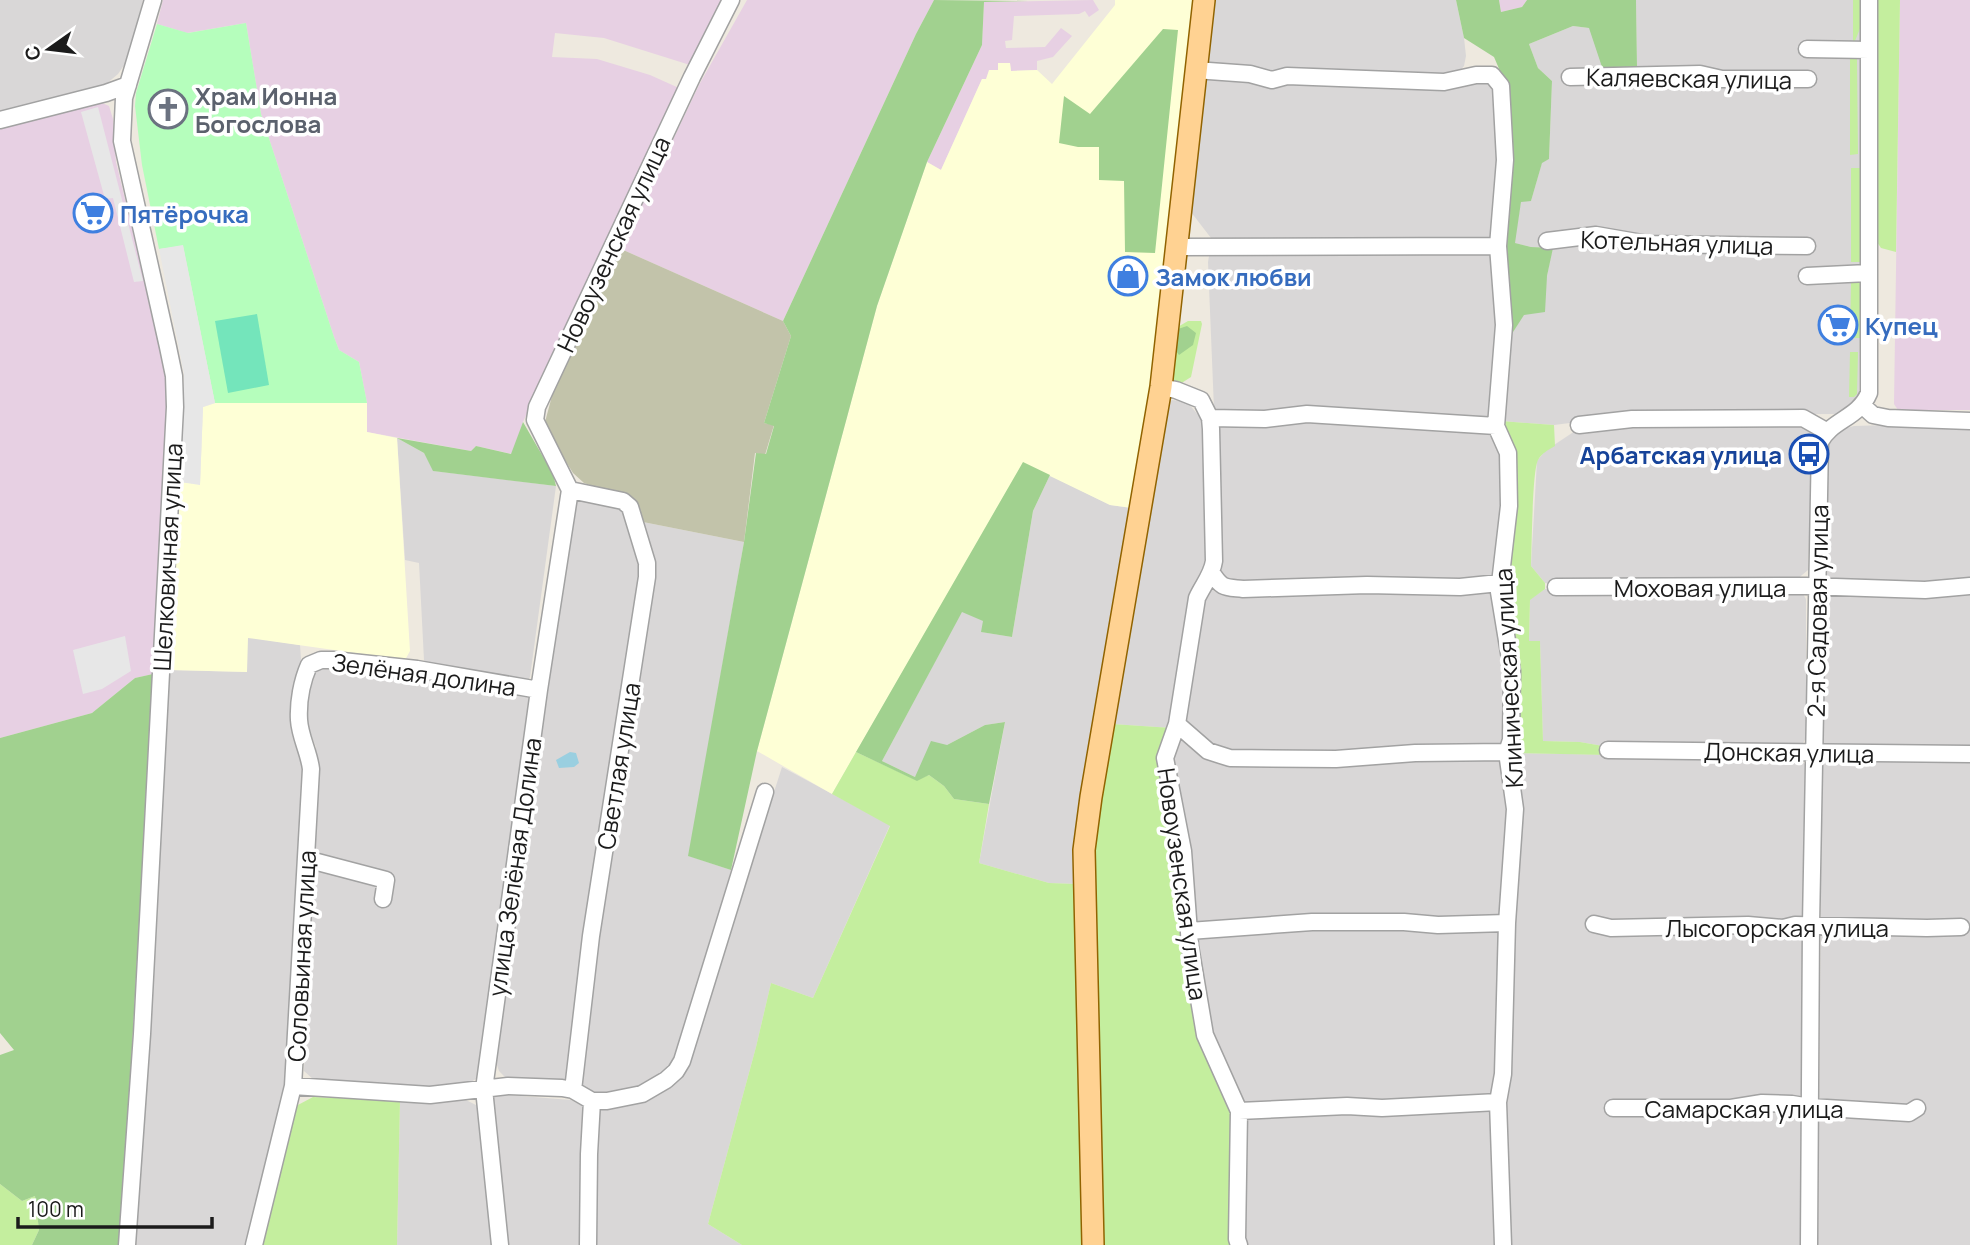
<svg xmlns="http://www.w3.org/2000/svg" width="1970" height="1245" viewBox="0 0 1970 1245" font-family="Manrope,sans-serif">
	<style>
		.residential { fill: #d9d7d7 }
		.industrial { fill: #e7d0e3 }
		.education { fill: #feffd6 }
		.construction { fill: #c2c3aa }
		.grass { fill: #c4ee9e }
		.forest { fill: #a1d18f }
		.park { fill: #b5febc }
		.pitch { fill: #74e5bb }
		.parking { fill: #e7e7e7 }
		.water { fill: #9acfe0 }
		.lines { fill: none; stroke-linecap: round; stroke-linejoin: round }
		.minor-casing { stroke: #a2a2a2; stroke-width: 19 }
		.major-casing { stroke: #916300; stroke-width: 24 }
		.minor { stroke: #fff; stroke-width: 16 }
		.major { stroke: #ffd292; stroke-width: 21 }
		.labels { text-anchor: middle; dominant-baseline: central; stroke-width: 7; stroke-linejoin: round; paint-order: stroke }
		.street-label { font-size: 24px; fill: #1b1b1b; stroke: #fff }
		.worship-label { font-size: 24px; font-weight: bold; fill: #5b616d; stroke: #fff; text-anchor: start }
		.shop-label { font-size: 24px; font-weight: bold; fill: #366cbe; stroke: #fff; text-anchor: start }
		.transit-label { font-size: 24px; font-weight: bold; fill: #164399; stroke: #fff; text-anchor: end }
	</style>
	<rect width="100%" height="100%" fill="#eee9df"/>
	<path class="residential" d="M0 0H143L127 61 118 74 105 85 0 111Z
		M1209 0H1456L1464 38 1466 56 1464 66 1457 74 1272 75 1208 64 1205 58Z
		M1636 0H1863L1859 394 1844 410 1837 414 1633 415 1554 425 1501 421 1506 343 1547 276 1552 249 1531 247 1514 243 1521 201H1531L1542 162 1549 159 1552 81 1538 68 1529 44 1573 26 1589 28 1637 67Z
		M1207 77 1288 81 1492 83 1497 89 1501 161 1492 242 1220 243 1211 238 1191 212 1189 203 1202 80Z
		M1491 252 1498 324 1490 421 1217 413 1214 409 1208 262 1209 256 1218 254Z
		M1172 400 1187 402 1200 417 1205 432 1209 550 1202 576 1172 728 1112 724 1169 402Z
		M1306 418 1488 430 1496 434 1504 453 1506 505 1495 576 1460 584 1225 582 1220 578 1216 430 1219 423Z
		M1801 423 1810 429 1812 439 1808 570 1795 581 1572 586 1545 583 1531 566 1537 461 1545 451 1578 429 1632 424Z
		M1887 425 1970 429V582L1925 586 1830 581 1823 574 1827 443 1839 430 1854 426Z
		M397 438 424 453 434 471 556 486 530 677 528 680 429 666 424 660 419 563 405 560Z
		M1050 475 1110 505 1132 508 1076 884 1049 883 979 863 1005 722 985 725 947 745 915 777 882 761 962 611 984 621 982 632 1012 637 1033 511Z
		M575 493 623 505 642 575 567 1081 508 1080 499 1071 495 1059Z
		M643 522 744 542 689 856 731 870 679 1059 674 1066 642 1089 599 1095 584 1090 581 1085 585 1021 652 563Z
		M1212 587 1215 592 1492 591 1509 670V737L1502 745 1336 755 1228 754 1211 746 1182 723 1200 599Z
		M1545 589 1797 592 1803 594 1806 599V738L1802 745 1603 746 1580 742 1543 741 1540 642 1529 641 1530 599Z
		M1970 590V750L1825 746 1822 740 1824 601 1826 596 1833 593Z
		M247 637 300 645 301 659 295 719 304 768 287 1086 247 1245H135L170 670 246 672Z
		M321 666 416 675 525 693 529 696 480 1066 476 1079 469 1083 429 1089 314 1080 304 1071 316 769V747L305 720 309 681 314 671Z
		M1180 729 1207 752 1502 760 1512 809 1500 916 1205 925 1198 922 1194 916 1170 762Z
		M1513 753 1796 758 1802 761 1806 765 1804 913 1797 920 1588 925 1801 933 1804 942 1803 1092 1799 1097 1763 1107 1800 1113 1803 1120 1801 1245H1506L1504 1198Z
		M1970 759V1245H1818L1822 760Z
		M782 767 890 825 813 998 771 983 756 1047 708 1224 742 1245H504L490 1099 496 1096 507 1095 571 1100 581 1105 601 1107 688 1061Z
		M1313 927 1492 928 1500 932V1072L1493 1097 1245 1104 1238 1098 1212 1034 1196 940 1201 936Z
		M466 1100 480 1107 494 1245H397L400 1101 431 1103Z
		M1480 1105 1489 1110 1494 1118 1498 1245H1243L1244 1119Z"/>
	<path class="industrial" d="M163 0H722L690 65 604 38 555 33 552 57 597 59 650 75 679 88 523 422 512 454 476 446 471 451 367 432V403L359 362 339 350 334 337 261 114 246 23 187 33 157 24Z
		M747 0H934L916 34 783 321 621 249 699 85Z
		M1093 0 1099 10 1089 17 1085 11 1079 14 1014 16 1012 40 1005 41 1006 48 1045 47 1061 28 1072 36 1053 57 1037 61V70L1011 71 1010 63 985 80 982 79 941 170 927 162 982 45 984 2Z
		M1499 0H1527L1522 7 1501 12Z
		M1900 0H1970V410H1898L1894 404Z
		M100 102 109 106 113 119 116 162 161 348 166 379 168 407 153 674 135 678 92 713 0 738V128Z"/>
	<path class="education" d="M1115 0H1194L1151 387 1132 508 1110 505 1023 463 832 794 757 751 877 306 927 162 941 170 982 79H986L989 70H998V63H1010L1011 71 1037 70 1052 84 1115 5Z
		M215 403H367V432L397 438 410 651 405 660 248 638 247 672 170 670 180 482 200 484 203 407Z"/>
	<path class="construction" d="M621 249 783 321 791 336 764 423 774 425 765 455 755 453 744 542 643 522 635 504 623 496 584 483 573 473 549 434 545 422 556 381Z"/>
	<path class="grass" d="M1853 0H1861V26L1853 46Z
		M1878 0H1900L1896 252 1881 248 1877 242Z
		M1850 55 1857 59 1858 154 1850 155Z
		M1851 168H1860V262H1851Z
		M1851 283H1861L1860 338H1850Z
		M1188 321H1201L1202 324 1191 377 1180 384 1174 382 1170 377 1176 328Z
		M1850 352H1858L1857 394 1854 397H1849Z
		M1501 421 1554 425 1555 446C1548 450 1542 453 1538 460 1532 472 1532 548 1531 566L1545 583V589L1530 600 1529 641H1540L1543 741 1580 742 1603 746 1609 755 1513 753 1502 587Z
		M1112 724 1172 728 1164 742 1158 768 1180 868 1183 946 1234 1117V1245H1102L1092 853Z
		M856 752 916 780 929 775 944 786 954 799 989 804 979 863 1049 883 1076 884 1087 1245H742L708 1224 756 1047 771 983 813 998 890 826 832 794Z
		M313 1097 400 1101 397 1245H262L296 1106Z
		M0 1184 22 1201 35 1196 39 1230 32 1245H0Z"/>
	<path class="forest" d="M934 0 1028 1 984 2 982 45 927 162 877 306 757 751 731 870 688 856 744 542 756 453 766 454 774 426 764 423 791 336 783 321 916 34Z
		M1456 0H1499L1501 12 1522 7 1527 0H1636L1637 67H1602L1589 28 1573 26 1529 44 1538 68 1552 81 1549 159 1542 163 1531 201 1521 202 1515 243 1531 247 1553 248 1547 276 1545 312 1524 315 1506 343 1502 238 1506 85 1494 57 1464 38Z
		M1163 29 1178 30 1155 253 1125 252 1124 181 1099 180V147H1078L1059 143 1064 96 1090 114Z
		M1187 326 1196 333 1193 345 1179 355 1174 348 1178 329Z
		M523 422 553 474 556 486 433 471 424 453 397 438 471 451 476 446 511 454Z
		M1023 462 1050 475 1033 511 1012 637 981 632 983 621 962 612 882 761 915 777 931 741 947 745 985 725 1005 722 989 804 954 799 944 786 929 775 917 781 856 752Z
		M153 674 121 1245H32L39 1230 35 1196 22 1201 0 1184V1055L14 1050 0 1033V738L92 713 135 678Z"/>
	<path class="park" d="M246 23 261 114 334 337 339 350 359 362 367 403H215L183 246 159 249 142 165 135 106 136 93 157 24 188 33Z"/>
	<path class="pitch" d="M257 314 269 385 228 393 215 321Z"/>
	<path class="parking" d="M98 107 143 281 134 282 113 198 105 199 81 112Z
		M183 245 215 403 203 407 200 485 180 482 184 374 159 249Z
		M125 636 131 671 102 689 83 694 73 650Z"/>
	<path class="water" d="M570 752 576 753 579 763 574 767 559 768 556 760Z"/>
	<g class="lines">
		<defs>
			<path id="minor" d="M1807 49 1869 50
				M1195 70 1250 74 1272 80 1287 76 1444 82 1476 75H1492L1501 86 1505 160 1498 246 1504 325 1496 426 1508 453 1509 506 1499 592 1512 671 1511 740 1507 752 1515 809 1507 923 1503 1074 1498 1102 1503 1245
				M1570 77 1700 74 1722 79H1808
				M0 120 106 93 128 85
				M1547 241 1596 235 1648 244 1807 246
				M1177 247 1498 246
				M1807 276 1868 273
				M1161 387 1176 390 1201 400 1210 418 1211 429 1214 561C1212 575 1203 585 1197 598L1177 724 1165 758 1183 851 1190 946 1205 1035 1239 1111 1237 1239 1239 1245
				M1863 406 1873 415 1888 418 1970 421
				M1210 418 1265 419 1307 414 1496 426
				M1579 425 1632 419 1803 418 1826 431
				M570 490 623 501 630 507 647 563V577L591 936 573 1090
				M570 490 535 420 537 407 692 77 731 0
				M1212 573C1222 589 1225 587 1243 589L1367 585 1460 587 1499 583
				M1556 587 1806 586 1925 590 1970 586
				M1177 724 1208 751 1230 758 1336 759 1415 753 1507 752
				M1608 750 1970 754
				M306 859 386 880 383 899
				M1594 924 1611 928 1748 925 1783 928 1795 925 1927 928 1961 927
				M1189 931 1312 922H1404L1438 925 1507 923
				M293 1086 430 1095 508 1086 562 1088 573 1090 592 1101H607L642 1094 666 1080 676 1071 682 1061 765 792
				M1613 1108H1731L1762 1103 1792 1104 1810 1107 1909 1113 1917 1108
				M1239 1111 1347 1106 1382 1108 1498 1102
				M127 1245 142 1034 175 407 174 376 168 347 122 141 124 98 153 0
				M254 1245 293 1086 311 769C309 752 300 737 299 720 298 702 302 681 309 665L321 660H333L417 669 539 690
				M500 1245 484 1089 539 690 570 490
				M588 1245 589 1154 592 1101
				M1809 1245 1811 925 1820 442C1832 419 1858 419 1869 393V0"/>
			<path id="major" d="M1093 1245 1084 850 1091 797 1161 387 1204 0"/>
		</defs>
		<use href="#minor" class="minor-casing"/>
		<use href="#major" class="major-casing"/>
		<use href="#minor" class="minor"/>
		<use href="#major" class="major"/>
	</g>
	<defs>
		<symbol id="church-ring" viewBox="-11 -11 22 22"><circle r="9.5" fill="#fff" stroke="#6b7280" stroke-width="1.5"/><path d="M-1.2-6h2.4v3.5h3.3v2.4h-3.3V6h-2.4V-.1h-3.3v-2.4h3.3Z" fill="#6b7280"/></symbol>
		<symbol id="supermarket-ring" viewBox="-11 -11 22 22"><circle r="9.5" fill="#fff" stroke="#3f7fe0" stroke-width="1.5"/><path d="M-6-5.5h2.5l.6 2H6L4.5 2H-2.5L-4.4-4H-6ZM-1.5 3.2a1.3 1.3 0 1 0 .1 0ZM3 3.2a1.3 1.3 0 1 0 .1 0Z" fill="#3f7fe0"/></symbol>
		<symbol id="shop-ring" viewBox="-11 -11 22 22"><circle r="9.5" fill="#fff" stroke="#3f7fe0" stroke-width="1.5"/><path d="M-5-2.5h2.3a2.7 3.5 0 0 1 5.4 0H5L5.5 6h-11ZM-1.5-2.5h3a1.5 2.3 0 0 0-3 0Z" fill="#3f7fe0"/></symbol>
		<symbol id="bus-ring" viewBox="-11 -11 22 22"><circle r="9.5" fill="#fff" stroke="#1a4fb4" stroke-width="1.5"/><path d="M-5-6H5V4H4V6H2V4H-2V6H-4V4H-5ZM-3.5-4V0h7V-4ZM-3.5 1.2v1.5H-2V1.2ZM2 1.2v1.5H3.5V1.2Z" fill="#1a4fb4"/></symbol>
	</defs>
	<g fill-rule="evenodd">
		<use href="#church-ring" x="146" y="87" width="44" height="44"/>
		<use href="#supermarket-ring" x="71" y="191" width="44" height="44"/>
		<use href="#shop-ring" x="1106" y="254" width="44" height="44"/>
		<use href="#supermarket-ring" x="1816" y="303" width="44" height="44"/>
		<use href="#bus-ring" x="1787" y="432" width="44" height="44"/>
	</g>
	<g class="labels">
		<g class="street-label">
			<text transform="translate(1689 78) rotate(1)">Каляевская улица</text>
			<text transform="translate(1677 242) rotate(2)">Котельная улица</text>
			<text transform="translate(613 244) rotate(-65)">Новоузенская улица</text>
			<text transform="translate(167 557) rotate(-87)">Шелковичная улица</text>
			<text x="1700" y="587">Моховая улица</text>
			<text transform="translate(1817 611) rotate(-89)">2-я Садовая улица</text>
			<text transform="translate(424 674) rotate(8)">Зелёная долина</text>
			<text transform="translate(1508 678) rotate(-93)">Клиническая улица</text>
			<text transform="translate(1789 752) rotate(1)">Донская улица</text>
			<text transform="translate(618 766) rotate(-81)">Светлая улица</text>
			<text transform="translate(514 867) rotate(-82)">улица Зелёная Долина</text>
			<text transform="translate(1183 884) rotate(82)">Новоузенская улица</text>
			<text x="1777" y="927">Лысогорская улица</text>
			<text transform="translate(301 956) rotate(-87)">Соловьиная улица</text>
			<text x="1744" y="1108">Самарская улица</text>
		</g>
		<g class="worship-label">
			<text x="195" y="95">Храм Ионна<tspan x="195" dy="28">Богослова</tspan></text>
		</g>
		<g class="shop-label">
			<text x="120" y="213">Пятёрочка</text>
			<text x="1155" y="276">Замок любви</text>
			<text x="1865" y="325">Купец</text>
		</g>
		<g class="transit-label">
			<text x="1782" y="454">Арбатская улица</text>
		</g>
	</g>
	<g transform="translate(49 49) rotate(256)" stroke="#ffffff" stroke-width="5" paint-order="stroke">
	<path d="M0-5L12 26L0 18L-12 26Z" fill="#1b1b1b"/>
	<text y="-10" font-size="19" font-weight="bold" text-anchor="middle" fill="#1b1b1b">С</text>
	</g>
	<path d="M18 1217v10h194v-10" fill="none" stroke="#1b1b1b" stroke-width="3.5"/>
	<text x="28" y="1217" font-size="21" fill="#1b1b1b" stroke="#ffffff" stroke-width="5" paint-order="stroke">100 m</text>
</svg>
